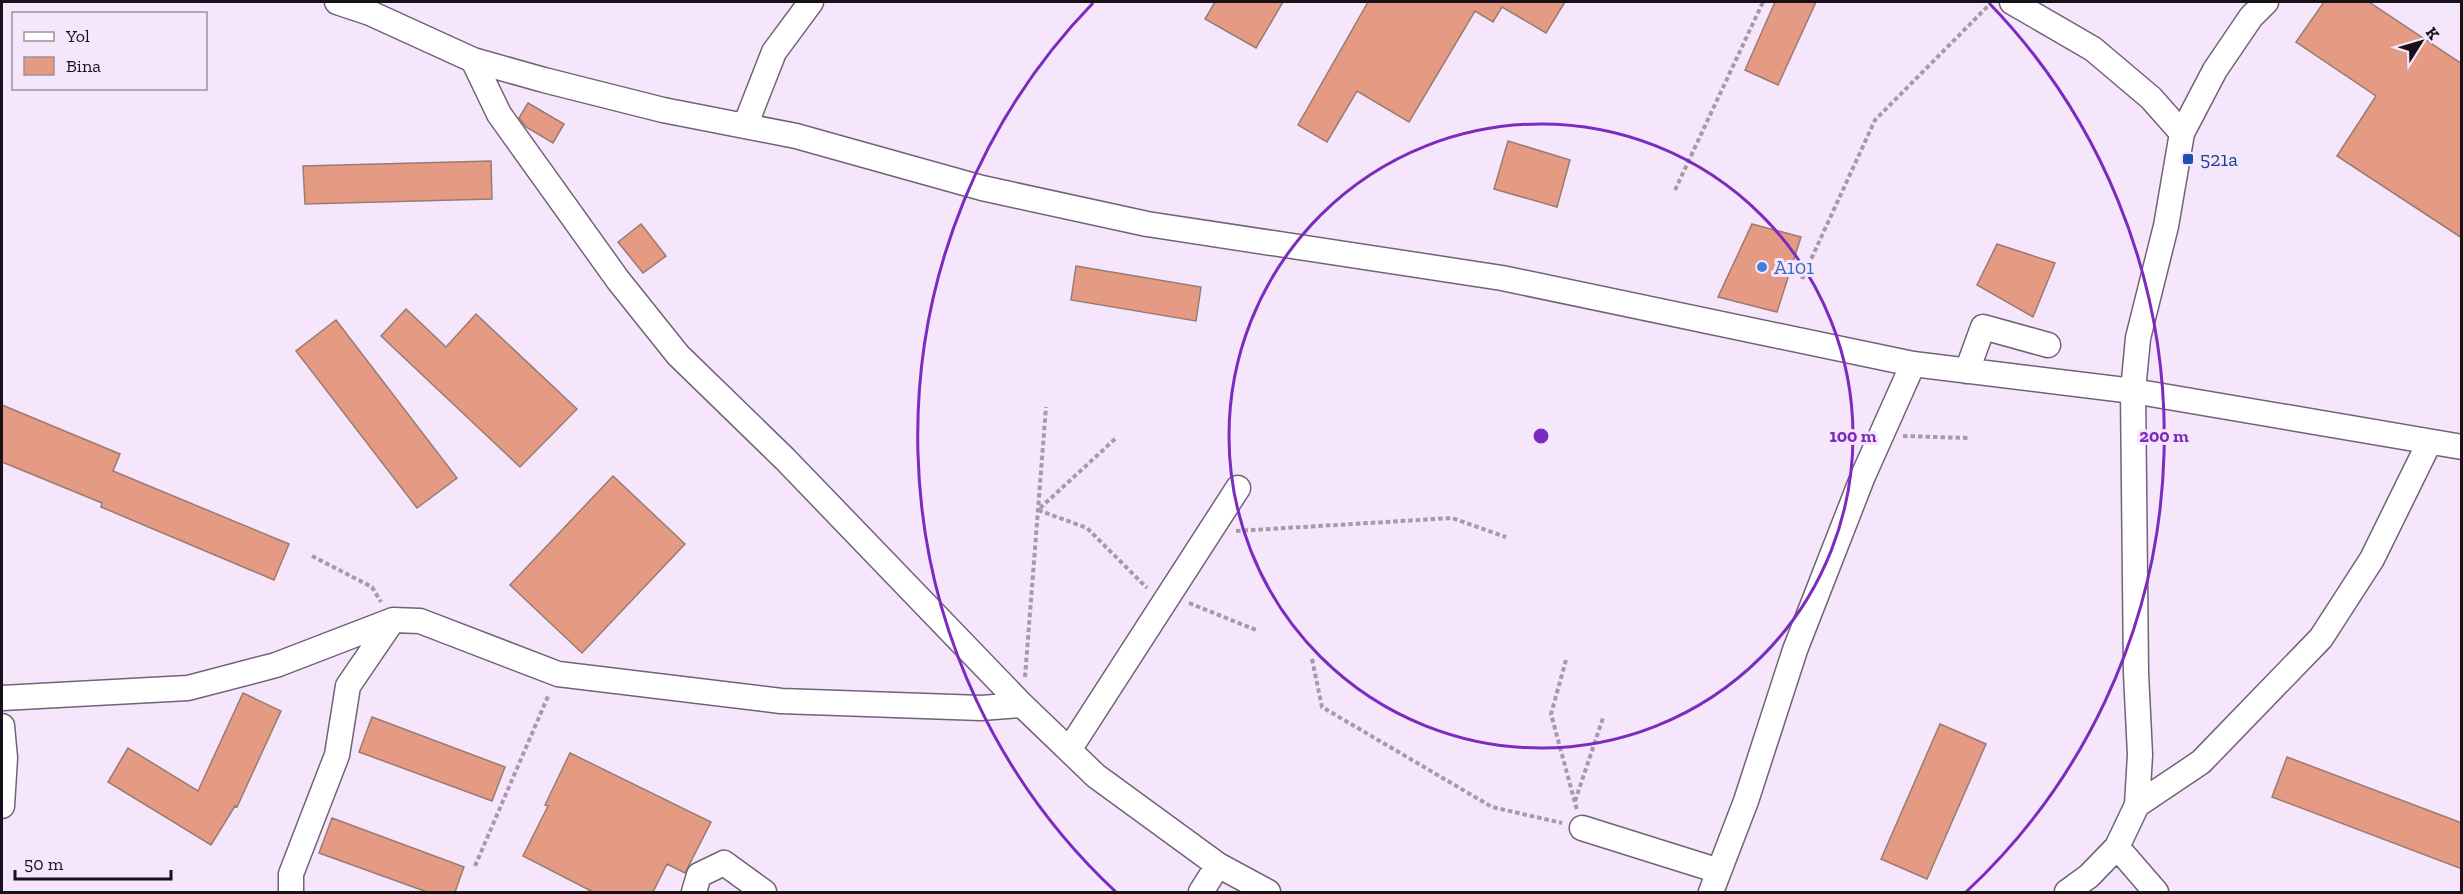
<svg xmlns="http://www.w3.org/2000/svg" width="2463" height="894" viewBox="0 0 2463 894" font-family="'Zilla Slab',serif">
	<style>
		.building { fill: #e49a83; stroke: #9a7b71; stroke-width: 1.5 }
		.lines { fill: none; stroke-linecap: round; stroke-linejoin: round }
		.minor-casing { stroke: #726179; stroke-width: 27 }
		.path { stroke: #a599aa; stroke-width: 4; stroke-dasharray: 4.5 3; stroke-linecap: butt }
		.minor { stroke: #fff; stroke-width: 24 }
		.ring { fill: none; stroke: #7b2cbf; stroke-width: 3 }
		.transit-dot { fill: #1a4fb4; stroke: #f5e6fb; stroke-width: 2 }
		.shop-dot { fill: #3f7fe0; stroke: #f5e6fb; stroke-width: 2 }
		.labels { text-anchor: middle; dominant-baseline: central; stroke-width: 6; stroke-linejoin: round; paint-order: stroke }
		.transit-label { font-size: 20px; fill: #164399; stroke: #f5e6fb; text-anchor: start }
		.shop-label { font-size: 20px; fill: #366cbe; stroke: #f5e6fb; text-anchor: start }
		.centre { fill: #7b2cbf; stroke: #f5e6fb; stroke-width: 3 }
		.ring-label { font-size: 18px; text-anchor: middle; font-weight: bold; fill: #7b2cbf; stroke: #f5e6fb; stroke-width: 6; stroke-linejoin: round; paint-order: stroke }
	</style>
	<rect width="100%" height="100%" fill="#f5e6fb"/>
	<path class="building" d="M1215 2H1283L1256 48 1205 19Z
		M1368 2H1565L1546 33 1502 7 1493 22 1475 11 1409 122 1357 91 1327 142 1298 125Z
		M1775 2H1816L1778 85 1745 70Z
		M2324 2H2369L2462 64V238L2337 156 2376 96 2296 42Z
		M528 103 564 124 553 143 526 127 519 118Z
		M1508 141 1570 160 1557 207 1494 189Z
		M491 161 492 199 305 204 303 166Z
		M641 224 666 256 643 273 618 242Z
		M1752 224 1801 237 1777 312 1718 297Z
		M1997 244 2055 263 2033 317 1977 285Z
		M1076 266 1201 287 1196 321 1071 300Z
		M406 309 446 347 476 314 577 409 520 467 381 336Z
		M336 320 457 478 417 508 296 351Z
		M2 405 120 454 113 471 289 544 274 580 101 507 102 503 2 462Z
		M613 476 685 544 582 653 510 585Z
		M243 693 281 711 237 807 235 806 211 845 108 782 128 748 198 791Z
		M372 717 505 767 492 801 359 752Z
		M1940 724 1986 744 1927 879 1881 859Z
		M570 753 711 822 685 873 667 864 653 892H593L523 856 548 806 545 805Z
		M2287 757 2462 823V869L2272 797Z
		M332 818 464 867 455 892H427L319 853Z"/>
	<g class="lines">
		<defs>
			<path id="minor" d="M337 2 370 13 473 60 544 80 663 110 796 136 982 188 1147 224 1502 278 1913 364 2133 391 2462 447
				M2012 2 2093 49 2151 98 2182 133
				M473 60 499 114 618 280 678 355 785 459 1022 705 1096 776 1218 865 1268 892
				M745 126 774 52 811 2
				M1967 371 1983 327 2048 345
				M2 698 188 688 276 665 393 620 420 621 558 674 781 701 981 708 1022 705
				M2 726 5 758 2 806
				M1069 750 1238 488
				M2137 805 2201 762 2321 638 2372 559 2429 443
				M1582 828 1719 871
				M2117 847 2156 892
				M291 892V874L337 755 348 686 393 620
				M694 892 699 875 724 863 764 892
				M1201 892 1218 865
				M1711 892 1746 801 1795 650 1863 476 1913 364
				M2067 892 2089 876 2117 847 2137 805 2140 755 2136 673 2133 391 2138 338 2166 226 2182 133 2215 70 2251 17 2266 2"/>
		</defs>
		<use href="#minor" class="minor-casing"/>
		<path class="path" d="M1675 190 1763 2
			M1802 279 1875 120 1990 4
			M1903 436 1968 438
			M1115 439 1038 510 1087 528 1147 588
			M1236 531 1452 518 1506 537
			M312 556 372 587 381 602
			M1189 603 1256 630
			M1312 659 1322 707 1492 807 1562 823
			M1566 660 1551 714 1577 810
			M1025 677 1046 407
			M1575 801 1603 718
			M475 866 549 694"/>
		<use href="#minor" class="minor"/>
	</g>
	<g class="ring">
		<circle cx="1541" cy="436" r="312"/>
		<path d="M1116 892A623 623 0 0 1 1093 3M1989 3A623 623 0 0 1 1966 892"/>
	</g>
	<rect class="transit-dot" x="2182" y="153" width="12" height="12" rx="3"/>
	<circle class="shop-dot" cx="1762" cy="267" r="6"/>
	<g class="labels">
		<g class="transit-label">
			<text x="2200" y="159">521a</text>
		</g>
		<g class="shop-label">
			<text x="1774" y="267">A101</text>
		</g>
	</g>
	<circle cx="1541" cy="436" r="9" class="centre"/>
	<g class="ring-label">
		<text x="1853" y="442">100 m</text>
		<text x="2164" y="442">200 m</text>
	</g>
	<rect width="2463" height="894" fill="none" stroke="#17111a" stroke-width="6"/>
	<rect x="12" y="12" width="195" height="78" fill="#f5e6fb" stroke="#9c91a1" stroke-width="1.5"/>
	<rect x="24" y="32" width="30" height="9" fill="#ffffff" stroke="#9c91a1" stroke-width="1.5"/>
	<text x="66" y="42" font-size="18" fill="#17111a">Yol</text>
	<rect x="24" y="57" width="30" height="18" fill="#e49a83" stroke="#9c91a1" stroke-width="1.5"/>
	<text x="66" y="72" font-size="18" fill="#17111a">Bina</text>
	<g transform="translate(2421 42) rotate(53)" stroke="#f5e6fb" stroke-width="4.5" paint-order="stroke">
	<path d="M0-4.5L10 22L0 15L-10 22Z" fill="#17111a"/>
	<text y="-9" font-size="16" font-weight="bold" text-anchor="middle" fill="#17111a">K</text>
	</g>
	<path d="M15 870v9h156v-9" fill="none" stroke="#17111a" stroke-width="3"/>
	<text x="24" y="870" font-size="18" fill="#17111a" stroke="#f5e6fb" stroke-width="4.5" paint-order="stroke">50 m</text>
</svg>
